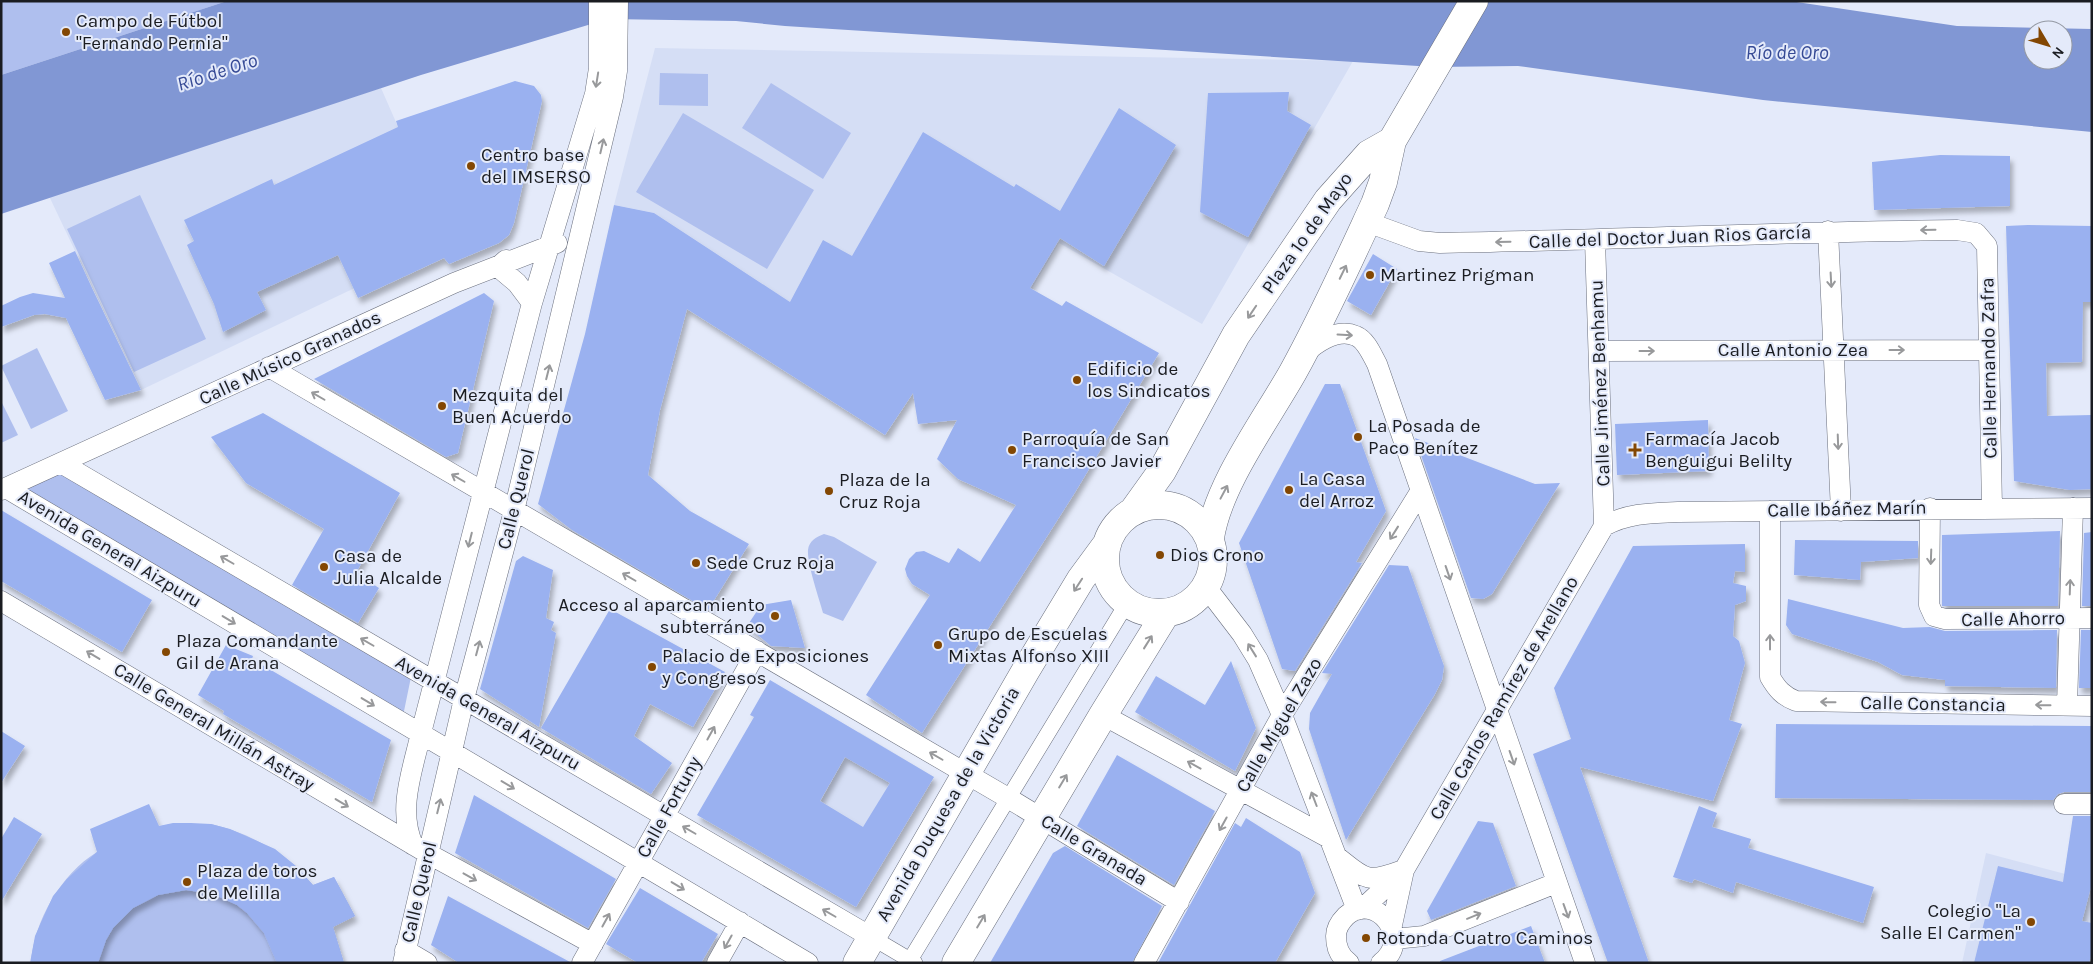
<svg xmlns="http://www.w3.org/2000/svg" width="2093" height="964" viewBox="0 0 2093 964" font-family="Karla,sans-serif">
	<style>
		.built { fill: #d5def5 }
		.green { fill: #afbfee }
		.water { fill: #8197d4; fill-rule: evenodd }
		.building { fill: #9ab1f0; fill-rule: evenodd; filter: url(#shadow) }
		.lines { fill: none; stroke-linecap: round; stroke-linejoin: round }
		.pedestrian-casing { stroke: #6a6f7d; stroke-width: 16 }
		.minor-casing { stroke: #6a6f7d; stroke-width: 21 }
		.secondary-casing { stroke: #6a6f7d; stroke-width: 29 }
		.pedestrian { stroke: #fff; stroke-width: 15 }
		.minor { stroke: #fff; stroke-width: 20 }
		.secondary { stroke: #fff; stroke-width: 28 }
		.oneway { stroke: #98999b }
		.poi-dot { fill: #834703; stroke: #e4eafa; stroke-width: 2 }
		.labels { text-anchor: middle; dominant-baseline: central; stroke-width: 4; stroke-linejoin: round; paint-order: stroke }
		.poi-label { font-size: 19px; fill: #1a1c21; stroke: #e4eafa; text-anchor: start }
		.street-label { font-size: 19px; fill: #1a1c21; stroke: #e4eafa }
		.water-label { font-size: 20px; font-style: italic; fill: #364a95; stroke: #e4eafa }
	</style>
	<defs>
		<filter id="shadow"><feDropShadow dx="3" dy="5.5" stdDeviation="2.5" flood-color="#0004"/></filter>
	</defs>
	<rect width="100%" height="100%" fill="#e4eafa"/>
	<path class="built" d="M655 48 1353 61 1202 324 1059 243 973 388 790 302 654 213 614 205Z
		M381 88 449 243 141 390 49 196Z
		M859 732 934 777 877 871 805 830Z
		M1986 853 2092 881V963H1962Z"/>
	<path class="green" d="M1 1H227L1 75Z
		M660 73 708 74V106L659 105Z
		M771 83 851 133 823 179 742 128Z
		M683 113 814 190 767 269 636 192Z
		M140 195 206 339 134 372 67 229Z
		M37 348 68 411 31 429 1 366Z
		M1 401 18 435 1 443Z
		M61 470 411 677 403 716 22 486Z
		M824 534 834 537 877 562 843 621 823 613C819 598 807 564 808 550 809 541 816 537 824 534Z
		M211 824C253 834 284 853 313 885L334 877 355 916 333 927 344 963H31C34 921 61 874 97 852 112 843 140 832 157 827 173 822 195 825 211 824Z"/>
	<path class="water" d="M227 1H1790L1957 26 2092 29V132L1763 100 1518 66 1434 67 785 26 736 21 608 19 421 75 1 214V75ZM2033 30H2063V60H2033Z"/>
	<path class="building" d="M515 81 534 86 541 95 542 101 514 223 509 235 499 243 449 264 444 258 358 298 338 255 257 292 266 310 223 332 214 304 187 245 194 241 184 220 272 179 274 185 398 127 396 121Z
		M1289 92 1287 111 1311 125 1248 237 1200 212 1208 93Z
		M1119 108 1176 145 1104 266 1060 238 1030 288 1062 306 1066 301 1159 353 1074 494 922 733 866 695 930 595 912 584 907 576 905 569 909 559 916 552 924 551 949 563 958 548 980 562 1016 505 958 479 937 459 957 420 918 424 913 393 885 435 687 309 660 410 648 475 690 511 749 544 708 610 572 530 538 504 585 334 614 205 654 213 790 302 823 240 852 256 923 132 1014 187 1016 184 1060 211Z
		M1940 155 2010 156V206L1874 210 1872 162Z
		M2028 225 2092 226V302H2083L2082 362 2046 363 2047 416 2092 415V489L2070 490 2014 481 2006 226Z
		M75 251 92 288 141 390 105 400 66 318 45 314 34 315 1 327V306L20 297 33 293 65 298 49 263Z
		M1373 254 1397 269 1371 315 1347 301Z
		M484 293 494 301 458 453 446 457 314 379Z
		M1325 384H1340L1386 511 1356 562 1362 563 1295 671 1282 669 1239 543Z
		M263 413 400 493 356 573 379 588 358 623 292 585 324 529 246 483 211 437Z
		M1708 420 1709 471 1617 475 1615 424Z
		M1415 438 1535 484 1560 483 1492 594 1483 599 1471 598Z
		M1 510 152 600 122 652 1 581Z
		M2060 531 2058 606H1942V535Z
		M2092 532V606H2082L2084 533Z
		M1795 540 1918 541V558L1861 562 1860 580 1794 575Z
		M1745 544V572L1735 571 1733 583 1746 586V601L1735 605 1733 636 1739 641 1745 663 1729 720 1742 724 1713 801 1580 767 1649 963H1608L1533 754 1571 739 1554 688 1633 546Z
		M523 556 553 570 546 618 554 622 551 630 556 633 539 727 480 689 516 561Z
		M1389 565 1408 566 1444 666 1442 680 1435 694 1346 840 1309 729 1310 713 1332 674 1322 673Z
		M1788 599 1903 628 1930 627 1945 631 2057 630 2056 688 1945 686V680L1902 675 1878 662 1792 634 1786 625Z
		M791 600 805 648 771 646 747 626 761 605Z
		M610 609 725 672 693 727 650 704 634 736 672 763 651 794 541 728Z
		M2081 630H2092V688H2079Z
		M226 645 253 656 252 659 391 740 372 802 223 714 224 711 198 695Z
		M1231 661 1256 728 1235 771 1135 712 1156 676 1205 705Z
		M770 680 934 777 856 907 697 815 754 717 750 715ZM845 757 890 783 863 827 820 801Z
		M1776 724 2092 726V792H2064L2058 794 2053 800 1775 798Z
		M1 731 25 746 1 783Z
		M1117 755 1215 811 1174 885 1077 826Z
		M474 795 616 879 588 928 455 853Z
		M149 804 159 826 173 823H191L211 824 230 829 275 849 296 866 313 885 334 877 355 916 333 927 344 963H277L264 933 247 913 237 905 213 894 186 890 158 895 133 908 113 928 106 940 98 963H30L35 936 53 896 67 879 97 852 90 829Z
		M1699 806 1717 813 1712 827 1751 839 1748 848 1874 887 1863 923 1736 882 1733 893 1694 879 1692 883 1673 877Z
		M2073 816H2092V883L2082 921 2092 923V952L2089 963H1974L1998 866 2063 882Z
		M14 817 42 834 1 902V839Z
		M1246 818 1300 852 1315 893 1275 963H1158L1235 823 1241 827Z
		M1478 821 1493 823 1516 886 1431 920 1427 911Z
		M1065 846 1162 906 1132 963H990L1053 853Z
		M640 888 718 934 701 963H638L606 944Z
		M448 896 570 962V963H459L431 945Z
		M1531 926 1545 963H1440V961Z"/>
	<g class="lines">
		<defs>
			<path id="pedestrian" d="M871 937 915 963
				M910 960 1127 603"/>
			<path id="minor" d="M1367 222 1419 241 1440 243C1612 240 1785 232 1957 230L1976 233 1987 246 1992 508
				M1828 231 1841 511
				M1595 240 1604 526
				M506 260 498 267 517 283 532 303
				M1599 351 1988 350
				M1306 352C1319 341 1338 328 1356 336 1366 340 1372 355 1377 364L1585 963
				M269 367 1008 798 1179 902
				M61 463 871 937
				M6 488 808 963
				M1 490 454 283 557 243
				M1930 508 1929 605 1934 616 1945 619 2092 618
				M1770 511V677C1777 689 1783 696 1796 701L2092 706
				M1604 526C1628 513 1651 513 1678 512L2092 508
				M1206 587 1242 634 1258 660 1282 715 1357 910
				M1 601 427 853 593 944
				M2067 706 2073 508
				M1103 715 1329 838
				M2064 804H2092
				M413 845C397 809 413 769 421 733L532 303 595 94 599 68V1
				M1336 856C1364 878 1365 884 1400 871
				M1362 909 1404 870 1604 526
				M1392 925 1404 870
				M1394 939 1424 936 1556 883
				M405 950 427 963
				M403 963 464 699 514 511 613 97 617 71 618 1
				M582 963 757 651
				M717 963 740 922
				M1144 963 1282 715 1420 492
				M1349 963C1340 957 1336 947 1336 936 1336 929 1340 922 1346 916 1376 890 1414 939 1381 963"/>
			<path id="secondary" d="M1105 559a54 54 0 1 1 108 0a54 54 0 1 1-108 0Z
				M1134 510 1162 471 1236 335 1328 200 1369 154 1392 141
				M1210 538C1218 484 1266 420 1293 372 1323 318 1349 260 1375 204L1383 182 1392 141 1474 1
				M857 963 1026 670 1081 579 1106 545
				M956 963 1103 715 1166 613"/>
		</defs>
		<use href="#pedestrian" class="pedestrian-casing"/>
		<use href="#minor" class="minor-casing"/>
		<use href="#secondary" class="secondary-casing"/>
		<use href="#pedestrian" class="pedestrian"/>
		<use href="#minor" class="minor"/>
		<use href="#secondary" class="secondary"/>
	</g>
	<defs><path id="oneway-shaft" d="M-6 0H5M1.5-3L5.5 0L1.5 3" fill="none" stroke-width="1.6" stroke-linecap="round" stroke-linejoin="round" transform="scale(1.25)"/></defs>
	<g class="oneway">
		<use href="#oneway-shaft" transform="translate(597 80) rotate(99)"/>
		<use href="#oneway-shaft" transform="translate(602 146) rotate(-77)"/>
		<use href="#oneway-shaft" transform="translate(1928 230) rotate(179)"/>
		<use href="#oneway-shaft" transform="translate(1503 242) rotate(179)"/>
		<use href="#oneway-shaft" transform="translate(1343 272) rotate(-64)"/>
		<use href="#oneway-shaft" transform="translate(1831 280) rotate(87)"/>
		<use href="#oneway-shaft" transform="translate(1252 312) rotate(124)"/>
		<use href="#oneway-shaft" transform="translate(1345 335) rotate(3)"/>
		<use href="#oneway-shaft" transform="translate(1897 350)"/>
		<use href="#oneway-shaft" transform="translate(1647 351)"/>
		<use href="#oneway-shaft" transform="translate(548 372) rotate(-76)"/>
		<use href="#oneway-shaft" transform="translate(318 396) rotate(-150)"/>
		<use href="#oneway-shaft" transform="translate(1838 442) rotate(88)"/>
		<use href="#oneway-shaft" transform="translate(458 478) rotate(-150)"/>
		<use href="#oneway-shaft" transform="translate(1224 492) rotate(-62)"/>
		<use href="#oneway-shaft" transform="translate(1394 533) rotate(122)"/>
		<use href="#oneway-shaft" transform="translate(470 540) rotate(104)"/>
		<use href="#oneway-shaft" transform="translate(1931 557) rotate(92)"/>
		<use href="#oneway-shaft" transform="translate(227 560) rotate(-150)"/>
		<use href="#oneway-shaft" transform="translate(1448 573) rotate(71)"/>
		<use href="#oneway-shaft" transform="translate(629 577) rotate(-150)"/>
		<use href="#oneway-shaft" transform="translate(1078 585) rotate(123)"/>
		<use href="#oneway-shaft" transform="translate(2070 587) rotate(-88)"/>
		<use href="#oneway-shaft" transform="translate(229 620) rotate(31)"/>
		<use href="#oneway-shaft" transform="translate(367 642) rotate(-150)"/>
		<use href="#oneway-shaft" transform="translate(1148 642) rotate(-58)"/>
		<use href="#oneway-shaft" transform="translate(1770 642) rotate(-90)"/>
		<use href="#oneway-shaft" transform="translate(478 648) rotate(-75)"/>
		<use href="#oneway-shaft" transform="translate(1252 650) rotate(-122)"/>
		<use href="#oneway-shaft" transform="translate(93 655) rotate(-149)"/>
		<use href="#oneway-shaft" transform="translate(368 702) rotate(31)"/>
		<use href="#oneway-shaft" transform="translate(1828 702) rotate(-179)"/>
		<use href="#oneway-shaft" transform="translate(2043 705) rotate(-179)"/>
		<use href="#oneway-shaft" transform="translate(711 733) rotate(-61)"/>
		<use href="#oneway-shaft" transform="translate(936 756) rotate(-150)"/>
		<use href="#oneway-shaft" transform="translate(1512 758) rotate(71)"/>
		<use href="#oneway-shaft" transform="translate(1194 765) rotate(-151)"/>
		<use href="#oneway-shaft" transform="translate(1063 781) rotate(-59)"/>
		<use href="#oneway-shaft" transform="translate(508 785) rotate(31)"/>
		<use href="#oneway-shaft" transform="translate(1314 799) rotate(-111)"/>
		<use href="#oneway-shaft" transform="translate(342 803) rotate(31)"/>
		<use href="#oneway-shaft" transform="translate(439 806) rotate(-76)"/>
		<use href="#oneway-shaft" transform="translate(1223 824) rotate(119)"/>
		<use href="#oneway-shaft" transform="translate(689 830) rotate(-150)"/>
		<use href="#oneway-shaft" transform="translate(470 877) rotate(29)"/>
		<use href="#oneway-shaft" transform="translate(678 886) rotate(31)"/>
		<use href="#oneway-shaft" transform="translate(1566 911) rotate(70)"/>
		<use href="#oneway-shaft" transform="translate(829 913) rotate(-150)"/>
		<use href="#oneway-shaft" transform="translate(1474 916) rotate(-22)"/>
		<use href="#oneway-shaft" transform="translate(606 920) rotate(-61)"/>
		<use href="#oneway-shaft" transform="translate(981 921) rotate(-59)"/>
		<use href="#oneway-shaft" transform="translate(728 942) rotate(119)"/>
	</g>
	<g class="poi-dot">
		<circle cx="66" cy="32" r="5"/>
		<circle cx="471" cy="166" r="5"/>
		<circle cx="1370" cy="275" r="5"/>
		<circle cx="1077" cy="380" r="5"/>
		<circle cx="442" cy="406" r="5"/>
		<circle cx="1358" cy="437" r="5"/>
		<circle cx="1012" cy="450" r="5"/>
		<path d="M1632.5 442.5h5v5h5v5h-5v5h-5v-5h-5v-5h5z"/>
		<circle cx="1289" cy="490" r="5"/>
		<circle cx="829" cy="491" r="5"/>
		<circle cx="1160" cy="555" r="5"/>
		<circle cx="696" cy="563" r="5"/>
		<circle cx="324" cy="567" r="5"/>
		<circle cx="775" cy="616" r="5"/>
		<circle cx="938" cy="645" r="5"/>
		<circle cx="166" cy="652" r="5"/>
		<circle cx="652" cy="667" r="5"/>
		<circle cx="187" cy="882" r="5"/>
		<circle cx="2031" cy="922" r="5"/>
		<circle cx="1366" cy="938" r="5"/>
	</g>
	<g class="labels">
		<g class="poi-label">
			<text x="76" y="21">Campo de Fútbol<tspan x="76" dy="22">"Fernando Pernia"</tspan></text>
			<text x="481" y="155">Centro base<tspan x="481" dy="22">del IMSERSO</tspan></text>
			<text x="1380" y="275">Martinez Prigman</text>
			<text x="1087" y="369">Edificio de<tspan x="1087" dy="22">los Sindicatos</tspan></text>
			<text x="452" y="395">Mezquita del<tspan x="452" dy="22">Buen Acuerdo</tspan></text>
			<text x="1368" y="426">La Posada de<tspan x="1368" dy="22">Paco Benítez</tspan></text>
			<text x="1022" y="439">Parroquía de San<tspan x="1022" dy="22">Francisco Javier</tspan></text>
			<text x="1645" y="439">Farmacía Jacob<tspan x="1645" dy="22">Benguigui Belilty</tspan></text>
			<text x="1299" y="479">La Casa<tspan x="1299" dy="22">del Arroz</tspan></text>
			<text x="839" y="480">Plaza de la<tspan x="839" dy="22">Cruz Roja</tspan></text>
			<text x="1170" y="555">Dios Crono</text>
			<text x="334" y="556">Casa de<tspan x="334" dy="22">Julia Alcalde</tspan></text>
			<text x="706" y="563">Sede Cruz Roja</text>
			<text x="765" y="605" text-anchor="end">Acceso al aparcamiento<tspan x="765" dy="22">subterráneo</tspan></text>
			<text x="948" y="634">Grupo de Escuelas<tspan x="948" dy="22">Mixtas Alfonso XIII</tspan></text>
			<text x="176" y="641">Plaza Comandante<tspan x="176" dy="22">Gil de Arana</tspan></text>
			<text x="662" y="656">Palacio de Exposiciones<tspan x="662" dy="22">y Congresos</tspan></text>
			<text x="197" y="871">Plaza de toros<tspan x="197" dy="22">de Melilla</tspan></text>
			<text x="2021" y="911" text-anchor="end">Colegio "La<tspan x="2021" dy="22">Salle El Carmen"</tspan></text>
			<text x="1376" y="938">Rotonda Cuatro Caminos</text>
		</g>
		<g class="street-label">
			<text transform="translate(1307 233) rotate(-55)">Plaza 1º de Mayo</text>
			<text transform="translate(1670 237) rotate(-2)">Calle del Doctor Juan Rios García</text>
			<text x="1793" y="350">Calle Antonio Zea</text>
			<text transform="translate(290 358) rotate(-25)">Calle Músico Granados</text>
			<text transform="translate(1989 368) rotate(-91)">Calle Hernando Zafra</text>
			<text transform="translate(1600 383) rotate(-92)">Calle Jiménez Benhamu</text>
			<text transform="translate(516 499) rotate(-76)">Calle Querol</text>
			<text transform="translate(1847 509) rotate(-1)">Calle Ibáñez Marín</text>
			<text transform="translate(110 549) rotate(31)">Avenida General Aizpuru</text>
			<text transform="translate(2013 619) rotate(-1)">Calle Ahorro</text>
			<text transform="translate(1504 698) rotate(-60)">Calle Carlos Ramírez de Arellano</text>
			<text transform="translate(1933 704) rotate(1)">Calle Constancia</text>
			<text transform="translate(488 713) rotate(30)">Avenida General Aizpuru</text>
			<text transform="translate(1279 725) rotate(-60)">Calle Miguel Zazo</text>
			<text transform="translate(214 727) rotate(31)">Calle General Millán Astray</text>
			<text transform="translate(948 804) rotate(-60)">Avenida Duquesa de la Victoria</text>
			<text transform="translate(669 807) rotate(-61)">Calle Fortuny</text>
			<text transform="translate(1094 850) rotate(31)">Calle Granada</text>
			<text transform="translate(419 892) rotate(-77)">Calle Querol</text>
		</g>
		<g class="water-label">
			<text x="1787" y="52">Río de Oro</text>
			<text transform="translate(217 72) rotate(-18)">Río de Oro</text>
		</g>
	</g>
	<rect width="2093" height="964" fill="none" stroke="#1a1c21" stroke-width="5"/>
	<g transform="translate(2048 45) rotate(128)"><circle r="24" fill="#e4eafa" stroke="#9398a3"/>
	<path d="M0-4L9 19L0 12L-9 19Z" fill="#834703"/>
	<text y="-8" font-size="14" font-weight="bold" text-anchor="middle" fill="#1a1c21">N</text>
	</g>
</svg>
